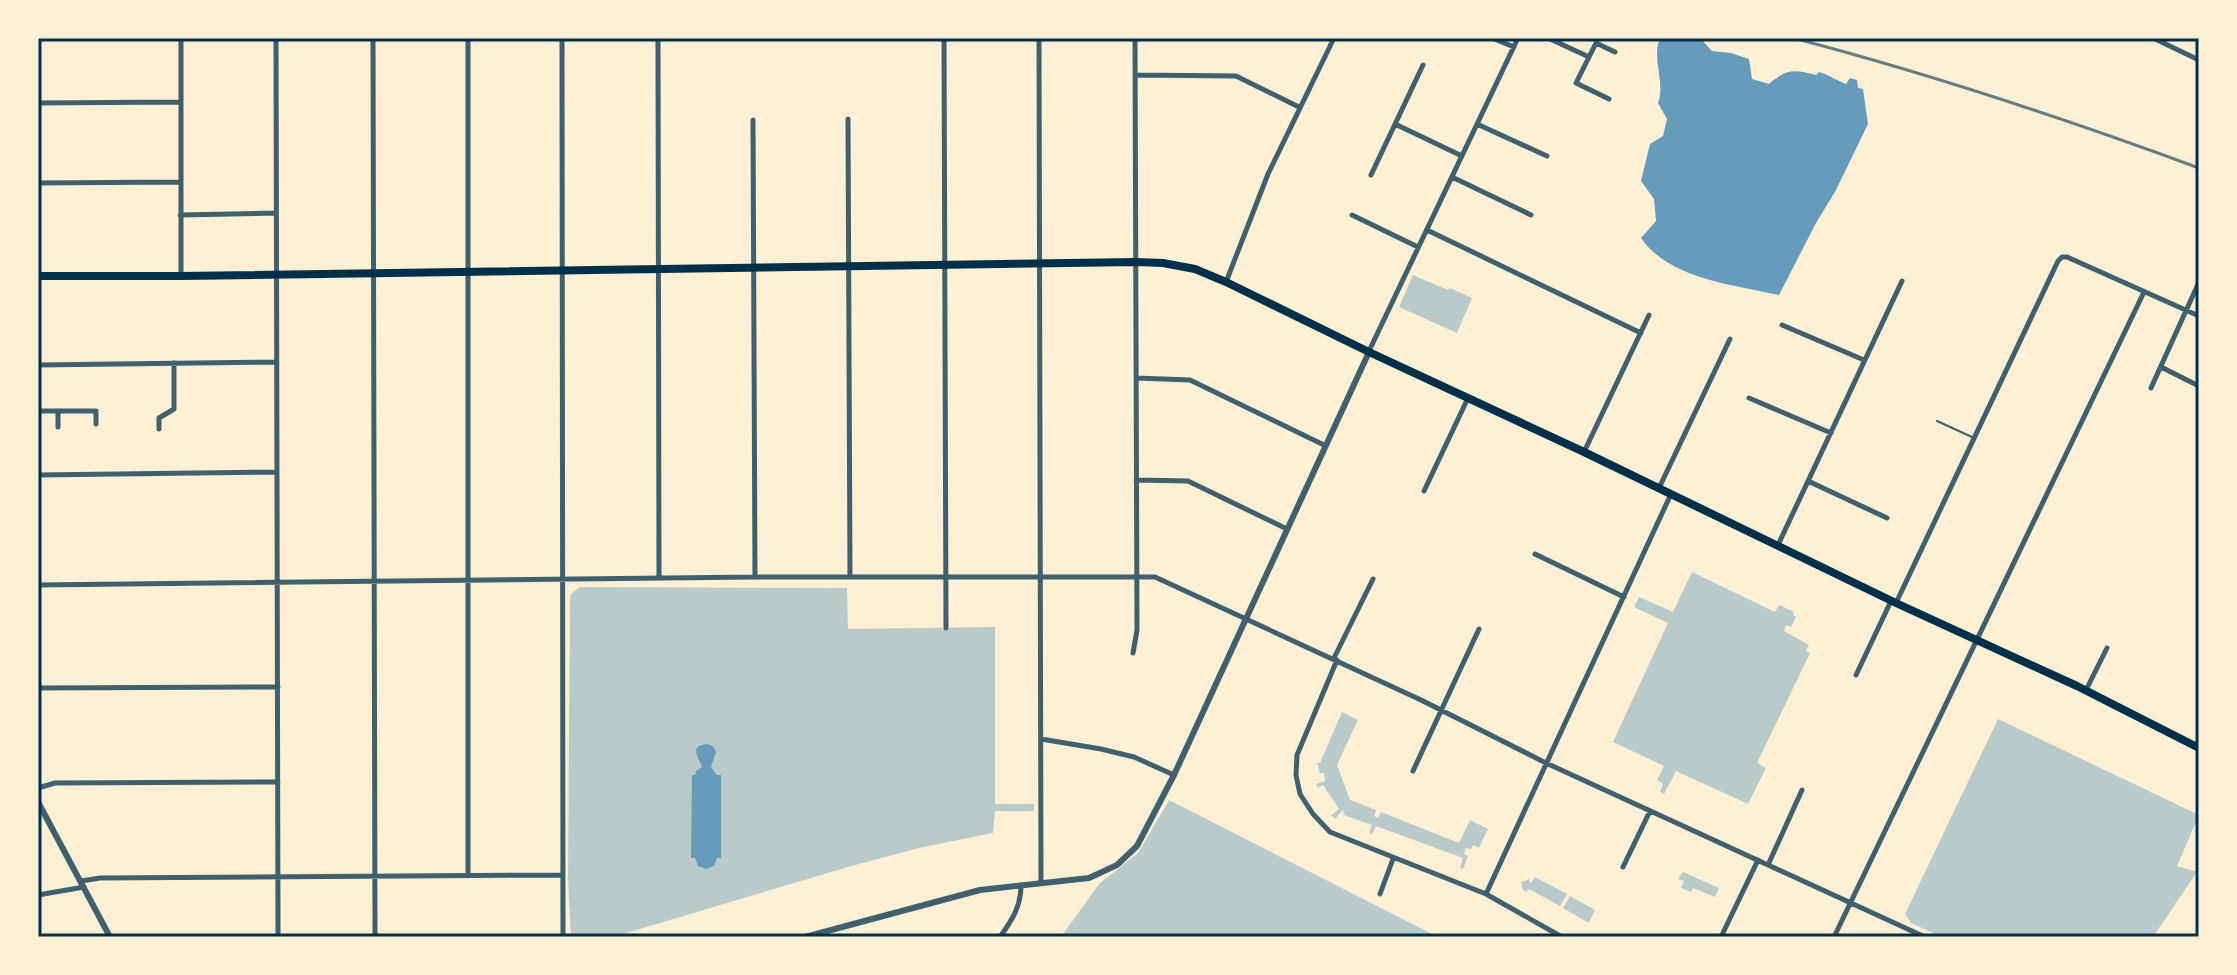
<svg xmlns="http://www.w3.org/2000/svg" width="2237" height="975" viewBox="0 0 2237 975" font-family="'Alegreya Sans',sans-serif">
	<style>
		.green { fill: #b9caca }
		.water { fill: #669bbc }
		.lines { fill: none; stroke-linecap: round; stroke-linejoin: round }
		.service { stroke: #3f606c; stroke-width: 2 }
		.minor { stroke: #3f606c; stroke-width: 5 }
		.tertiary { stroke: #3f606c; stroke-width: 6 }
		.primary { stroke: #003049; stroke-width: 8 }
		.rail { stroke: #657d81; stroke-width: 3 }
		.neatline { fill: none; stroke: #003049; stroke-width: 3 }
	</style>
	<rect width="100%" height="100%" fill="#fdf0d5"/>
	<path class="green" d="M1413 275 1448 290 1450 288 1472 298 1457 333 1399 307Z
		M1692 572 1775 612 1779 605 1794 612 1793 615 1796 617 1791 627 1786 625 1784 631 1809 645 1806 651 1810 653 1757 763 1766 768 1748 804 1676 771 1664 794 1660 792 1663 784 1657 780 1664 766 1613 742 1668 623 1634 607 1639 597 1673 612Z
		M580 587 847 588 848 629 995 627V804H1034V811H995L993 833 919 848 848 867 613 937H571L568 877 570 600 571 594Z
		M1342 712 1358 720 1337 765 1350 800 1376 810 1374 816 1378 818 1381 812 1459 843 1470 820 1488 829 1479 848 1473 845 1471 849 1466 848 1464 854 1468 856 1463 869 1460 868 1463 858 1376 826 1372 834 1369 833 1372 825 1344 815 1343 810 1335 819 1331 815 1339 809 1323 785 1318 788 1316 784 1325 781 1324 773H1320L1317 763H1320Z
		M1998 719 2199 815 2177 866 2197 872 2153 937H1942L1911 923 1905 914Z
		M1169 800 1438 937H1061L1099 884 1138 853Z
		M1683 872 1719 888 1715 897 1693 888 1691 892 1681 888 1684 881 1678 879Z
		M1535 877 1567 894 1560 906 1529 889 1526 892 1523 890 1521 882 1530 879 1529 881 1531 883Z
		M1570 896 1595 910 1589 923 1563 908Z"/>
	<path class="water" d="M1660 38H1700L1712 51 1731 53 1749 59 1752 79 1769 84C1786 69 1794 69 1816 75L1819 72C1829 75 1836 80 1846 84L1850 78 1857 80 1858 88 1863 89 1868 124 1836 190 1816 223 1779 295C1734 285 1669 279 1641 238L1656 221 1654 199 1641 181 1650 144 1663 136 1667 119 1658 103C1666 82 1651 59 1660 38Z
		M707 744 713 746 716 752 711 767 717 775H721V858H717L714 866 706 869 698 866 695 858H691L692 775H695L696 771 702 767C699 758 688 746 707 744Z"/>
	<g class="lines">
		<path class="service" d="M1937 421 1972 437"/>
		<path class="minor" d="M276 38 278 937
			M373 38 375 937
			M468 38V876
			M562 38 563 937
			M658 38 659 578
			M944 38 946 628
			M1039 38 1041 883
			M1492 38 1514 47
			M1548 38 1589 57
			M2153 38 2199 60
			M1135 75 1236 76 1299 107
			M1609 99 1576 83 1596 43 1615 52
			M38 103 181 102
			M848 119 850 577
			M753 120 755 577
			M1395 124 1462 156
			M1477 124 1547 156
			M1371 175 1423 65
			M1452 177 1531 215
			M38 183 181 182
			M180 215 276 213
			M1352 215 1418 247
			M1427 230 1641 333
			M181 276V38
			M1226 282 1268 174 1334 38
			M1782 325 1864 360
			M1369 351 1518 38
			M38 365 277 362
			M2161 367 2199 386
			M1136 378 1190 380 1326 446
			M2151 388 2199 282
			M1749 398 1831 433
			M38 411H96V424
			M58 411V427
			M159 429V418L174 409V363
			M1584 452 1649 315
			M38 475 277 472
			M1136 480 1188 481 1287 529
			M1808 481 1887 518
			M1659 488 1730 339
			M1424 491 1468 398
			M1778 545 1902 281
			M1535 554 1624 597
			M38 585 755 577H1155L1421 700 1546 763 1925 937
			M1896 603 2058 261 2062 257H2067L2199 316
			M1133 653 1137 630 1135 38
			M1334 658 1373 579
			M1337 660 1297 755 1296 775 1300 794 1313 814 1330 832 1486 894 1562 937
			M1856 675 1891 601
			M38 688 278 687
			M2086 690 2107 648
			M1041 739 1101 749 1134 757 1174 775
			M1413 771 1479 629
			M38 788 55 783 278 782
			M1768 865 1802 790
			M1623 867 1650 811
			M81 881 100 878 562 875
			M1380 894 1393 859
			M1486 894 1671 494
			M38 895 84 887
			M1000 937C1012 920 1021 907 1021 885
			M1721 937 1758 860
			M1834 937 2144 292"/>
		<path class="tertiary" d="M38 802 110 937
			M805 937 980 890 1089 878 1117 865 1137 846 1174 775 1369 352"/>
		<path class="primary" d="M38 276H181L1136 262 1163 263 1195 269 1226 282 1369 352 1584 452 1896 603 2077 686 2199 748"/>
		<path class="rail" d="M1793 38C1931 74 2066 119 2199 168"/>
	</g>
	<rect width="2237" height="975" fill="none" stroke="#fdf0d5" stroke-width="80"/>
	<rect x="40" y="40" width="2157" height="895" class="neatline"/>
</svg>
